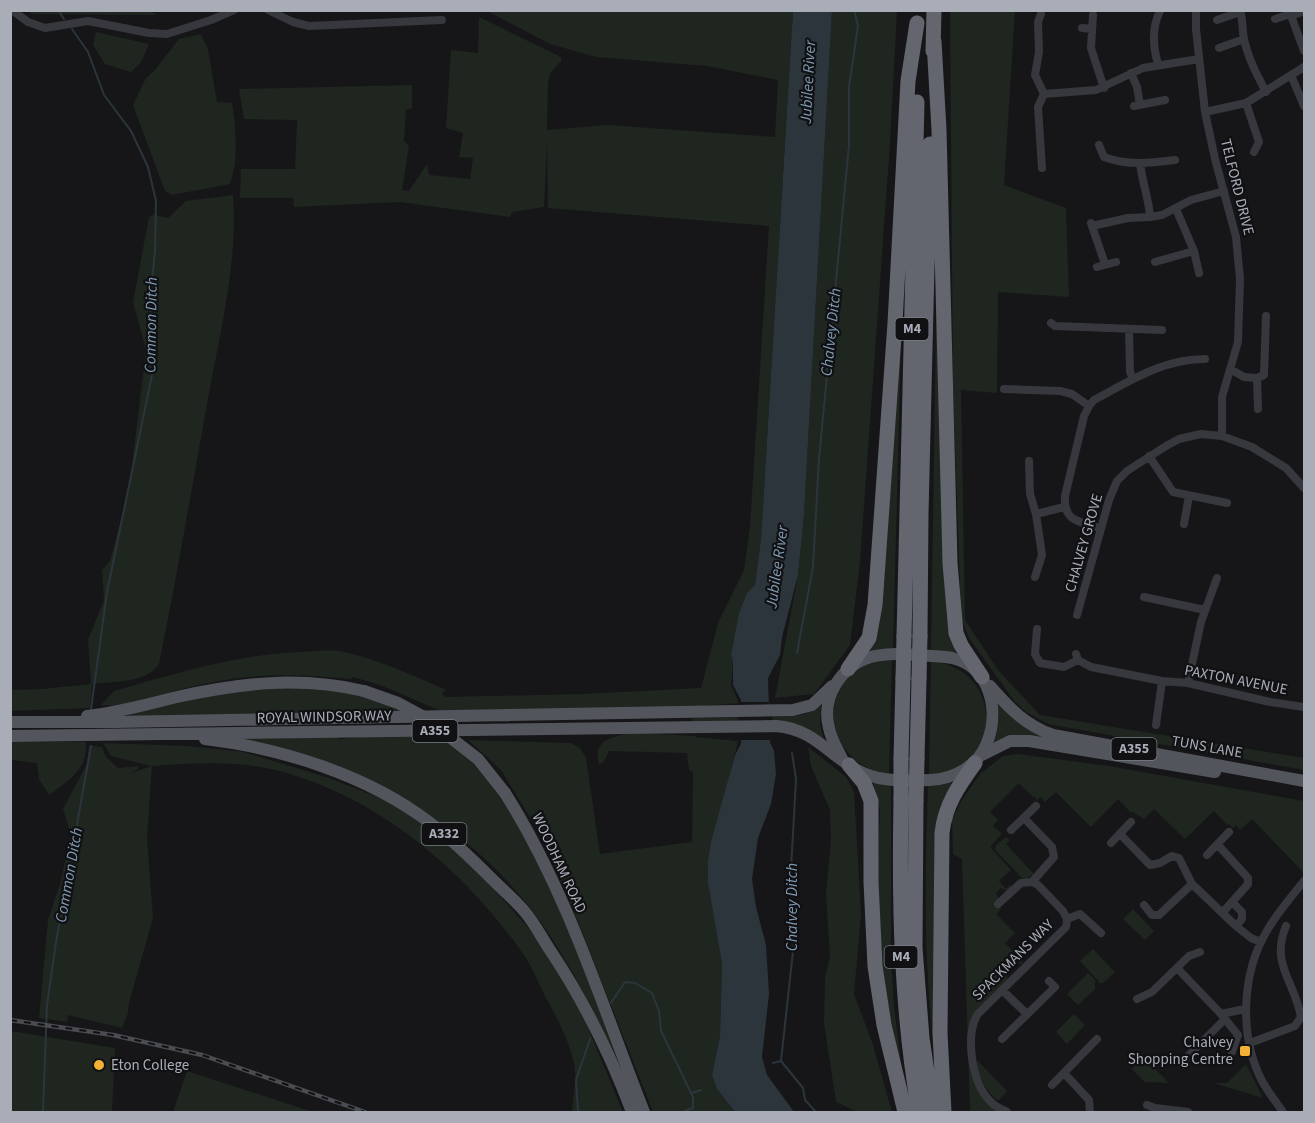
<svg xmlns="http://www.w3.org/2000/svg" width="1315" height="1123" viewBox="0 0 1315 1123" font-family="'Source Sans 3',sans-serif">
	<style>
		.green { fill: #1e261f }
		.water { fill: #2c353c }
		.pier { fill: #161618 }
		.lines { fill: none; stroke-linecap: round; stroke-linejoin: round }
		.stream { stroke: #2c353c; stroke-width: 2 }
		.minor { stroke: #37383d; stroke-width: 8 }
		.primary { stroke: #53555c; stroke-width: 12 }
		.motorway { stroke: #63666e; stroke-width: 15 }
		.rail-casing { stroke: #4a4c52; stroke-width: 4.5 }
		.rail { stroke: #111113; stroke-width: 2; stroke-dasharray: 7; stroke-linecap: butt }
		.primary-bridge { stroke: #53555c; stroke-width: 12 }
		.motorway-bridge { stroke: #63666e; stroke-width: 15 }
		.poi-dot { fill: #f2b134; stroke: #111113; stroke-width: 2 }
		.labels { text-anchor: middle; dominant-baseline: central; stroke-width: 4.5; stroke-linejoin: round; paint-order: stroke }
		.shield { fill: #111113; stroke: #7b7e86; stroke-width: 1.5 }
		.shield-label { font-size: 14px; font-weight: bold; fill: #a8adb8 }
		.street-label { font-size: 15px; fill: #a8adb8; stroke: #111113 }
		.poi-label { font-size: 15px; fill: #a8adb8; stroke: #111113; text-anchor: end }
		.water-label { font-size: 16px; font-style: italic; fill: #7f9bb3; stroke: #111113 }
	</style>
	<rect width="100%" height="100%" fill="#161618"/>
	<path class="green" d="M151 11 157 15 32 14 28 11Z
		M487 11H793L761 539 755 585 747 593 731 655 733 662 731 685 739 703 678 708 441 711 380 685 353 677 351 679C310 675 271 673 231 679 193 685 155 696 118 706L101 705 114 691C176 673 238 654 302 652 314 651 327 649 339 651 376 658 412 675 446 690L442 694 446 697 582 694 701 688 718 623 744 570 750 527 769 226 548 208 547 143 544 207 512 212 510 217 400 202 294 207 293 198H240L241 169H295L297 120 244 119 239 89 412 85V108L406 110 404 141 409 146 402 190 409 191 427 164 429 175 470 179 473 158 459 157 463 133 446 128 451 50 478 53 479 17 561 57V61L551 72 548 82 547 130 608 125 775 137 778 80 707 66 596 57 550 44Z
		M832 11H897L890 143 860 561 850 645 814 694 775 698 798 575 804 515Z
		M950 11H1015L1004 185 1066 208 1069 297 998 292 997 393 961 390 965 620 998 670 1040 715 1304 758V770L1048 724 1026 712 1015 702 969 638 961 618 953 387Z
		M96 32 149 44 142 61 131 72 105 64 93 45Z
		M201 34 208 49 217 102 232 103C236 130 239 158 230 184L172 195 165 191 133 105 146 78 155 70 179 39Z
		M233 195C238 263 220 332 208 399 192 487 177 576 159 664 145 684 114 681 92 684L90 708 11 711V690L42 689 91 684 88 640 104 600 102 570 110 561 129 490 146 350 133 302 149 217 153 215 168 218 186 201Z
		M937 253 947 618 950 637 960 656 931 651Z
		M903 264 893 649 865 652Z
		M883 661H892L889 774C821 766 812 671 883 661Z
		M931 661C1007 669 1003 773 929 774Z
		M244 686 339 687 407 711 121 718 148 708Z
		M997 703 1049 741 1012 736 994 742 999 717Z
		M821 704 820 725 824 740 815 734 691 722 693 718 797 716 805 714Z
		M631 733 696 736V737L738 741 708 862V883L722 964 720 1036 712 1075 717 1089 735 1112H653L577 919 539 832 501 770 468 740 571 743 580 748 586 758 600 854 692 842 693 772 689 770 687 753 609 751 603 763 599 764C592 740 612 737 631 733Z
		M337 735 339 739 377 736 442 735 477 763 495 782 548 874 640 1112C612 1050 585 988 547 931 497 857 419 798 336 765 301 751 263 745 227 736Z
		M11 742H86C88 770 69 780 49 795L39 779 37 763 11 760Z
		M103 743 188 746 244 752 329 778 395 804 467 859 532 932 579 1006 623 1112H572C573 1099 577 1076 574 1063 569 1040 556 1016 545 996 537 980 530 962 519 948 461 868 380 799 283 772 240 760 196 763 152 766L147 838 153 918 129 1003 128 1013 122 1028 68 1015 67 1022 39 1018 48 920 60 884 71 835 63 809 87 764 89 745 102 747 106 757 118 768 138 766V769L129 774 151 766 111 756Z
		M808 747 846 777 854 792 861 914 854 994 873 1045 892 1112H858L836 1102 824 1023 825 978 830 956 826 894 831 841 830 810 811 766Z
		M1018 754 1109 766 1304 801V871L1303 872 1252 819 1240 830 1236 825 1233 828 1229 824 1227 825 1214 811 1185 839 1154 809 1144 819 1133 812 1131 813 1118 799 1091 827 1056 792 1045 802 1041 797 1037 800 1034 796 1033 797 1019 783 990 812 998 820 993 826 1002 833 990 847 1011 870 999 881 1006 889 1010 885 1012 887 1007 891 1001 888 996 893 999 899 995 903 1001 909 996 914 1015 933 1005 943 1023 962 1021 965 1013 957 1001 969 1008 978 1013 974 1014 975 971 1018C969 1057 965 1085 998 1112H970L962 859 953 854 952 820 962 800 980 774 1003 756Z
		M873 783 891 785V956L894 1007 905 1093 884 1008 877 881 880 810Z
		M953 783 947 797 935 1055C923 965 925 876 928 786Z
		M1006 837 1010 840 1006 844 1034 874 1026 879 1022 878 995 850 996 845Z
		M1133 909 1154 931 1145 940 1123 919Z
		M1093 949 1115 972 1103 983H1100L1080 961Z
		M1088 973 1095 980V989L1078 1005 1067 994Z
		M1074 1014 1085 1025 1067 1044 1056 1032Z
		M11 1031 115 1048 112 1112H11Z
		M1143 1058 1145 1059 1169 1083 1145 1082 1132 1069Z
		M977 1060 1007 1091 998 1101C985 1090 978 1077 977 1060Z
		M1245 1065 1247 1066 1263 1098 1214 1083H1227Z
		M187 1071 313 1112H173Z"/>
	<path class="water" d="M793 11H832L804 515 798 575 782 637 780 655 768 678 770 742 774 751 776 774 771 804 758 838 752 879 756 907 766 945 769 994 762 1057 767 1075 794 1112H735L717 1089 712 1075 720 1036 722 964 708 883V862L711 842 735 755 741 744V700L733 685V662L731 655 739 613 747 593 755 585 761 539Z"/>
	<path class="pier" d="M738 702H772L773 740H738Z"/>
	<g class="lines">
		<path class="stream" d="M58 10 64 19
			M72 29 88 52 104 95 131 131 148 167 156 201 155 251 150 300 153 370 107 592 91 709
			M797 653 813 567 819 459 849 145V87L858 26 854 10
			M611 1003 625 982 635 983 652 993 659 1011 661 1031 693 1097V1108L685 1111
			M781 1061 794 942 790 888 796 779 792 753
			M781 1061 803 1088 805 1100 816 1112
			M773 1063 781 1061
			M692 1093 701 1090
			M43 1112 47 1005 56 942 91 746
			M578 1112 576 1080 590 1039"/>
		<path class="minor" d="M12 10 28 22 45 28 88 21 149 33 167 34 211 20 234 10
			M268 10 293 22 309 26 442 20
			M1196 10V29L1205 112 1215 159 1236 237 1240 279 1238 342 1222 397V436
			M1240 10C1243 20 1242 29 1244 39 1248 58 1257 75 1266 92
			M1289 10 1304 51
			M1041 14 1038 22 1039 52 1035 75 1044 94
			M1093 15 1091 48 1104 88
			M1291 16 1304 11
			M1275 19 1290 14
			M1217 20 1240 12
			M1082 28 1092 29
			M1219 48 1244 39
			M1158 64C1153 47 1152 27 1160 11
			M1131 73 1137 87 1140 105
			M1291 75 1304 106
			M1246 103 1259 142 1254 152
			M1134 106 1165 100
			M1205 112 1246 103 1304 67
			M1099 145 1104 157C1127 166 1151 163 1175 160
			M1140 163C1142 182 1149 199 1150 217
			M1042 168 1038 107 1044 94 1096 90 1143 68 1199 59
			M1176 209 1194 251 1199 273
			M1091 223 1105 264
			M1092 226 1128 218 1150 217 1162 215 1191 200 1224 191
			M1155 262 1194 251
			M1097 267 1116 262
			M1051 323 1055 326 1162 330
			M1129 329 1130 372 1133 379
			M1230 369 1244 377 1257 378
			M1257 378 1264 375 1266 316
			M1257 378 1258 409
			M1004 389 1060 391 1072 394 1089 406
			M1149 456 1173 492 1227 503
			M1029 461 1030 494 1036 514 1042 555 1035 577
			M1036 514 1064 507
			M1184 524 1189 496
			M1101 528C1080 522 1063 522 1065 496L1084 416 1089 406 1094 400C1130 381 1163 359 1205 359
			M1144 597 1205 610
			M1077 615 1109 500 1117 481 1127 471 1166 446 1179 439 1201 434 1222 436 1252 447 1286 468 1304 488
			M1037 629 1035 654 1040 663 1064 667 1078 660
			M1076 654 1078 660 1091 667 1162 681 1188 683 1270 702 1304 707
			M1188 683 1201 622 1217 578
			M1156 725 1162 681
			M1024 818 1052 847 1054 857 1032 882
			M1011 830 1036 806
			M1120 834 1150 865 1160 863 1172 856 1179 858 1192 884 1236 926 1251 938 1261 942
			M1111 843 1131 822
			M1218 845 1248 878V884L1232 902
			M1207 855 1229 832
			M998 904 1021 883 1032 882 1038 885 1063 911 1067 919 1066 927 977 1015C965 1038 972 1084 991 1102 995 1107 1002 1109 1007 1112
			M1144 905 1152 915H1159L1192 884
			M1223 912 1232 902 1242 912V919L1236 926
			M1067 919 1080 914 1101 933
			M1177 968 1221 1014 1238 1035 1232 1052
			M1002 990 1027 1014
			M1137 999 1152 992 1189 956 1200 952
			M1221 1014 1245 1009
			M1002 1039 1055 987 1049 981
			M1250 1043 1295 1026 1301 1017C1295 982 1270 964 1286 926
			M1181 1063 1225 1019
			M1064 1073 1089 1100 1090 1112
			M1052 1085 1097 1039
			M1147 1105 1155 1108 1188 1112
			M1283 1112C1276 1102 1268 1092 1262 1081 1239 1036 1241 973 1268 929 1278 912 1292 896 1304 881"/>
		<path class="primary" d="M990 686C1009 708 1025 725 1053 735L1304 781
			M87 716C117 713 148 704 177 697 241 683 299 676 364 691
			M10 722H115L793 710 812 705 832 686
			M10 736 776 726C816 729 830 758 863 773 883 782 908 781 930 780 954 779 978 766 987 743 1000 710 990 667 952 658 940 656 927 656 916 655 900 654 885 653 871 657 841 666 821 697 829 728 831 739 838 750 843 761
			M205 739C281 748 367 775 429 822 452 839 473 860 493 880 504 891 516 901 525 912 535 924 542 938 550 950 584 1001 611 1056 632 1112
			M982 755 1010 741H1029L1215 772
			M505 793C567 891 602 1005 644 1112"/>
		<path class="motorway" d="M934 41 939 130 950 563 956 633 961 645 982 677
			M933 51 934 10
			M904 636 917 102
			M920 636 921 514 930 144
			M848 669 869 638 875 605 895 323 908 81 917 23
			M901 759 903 678
			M917 759 919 679
			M849 765 864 783 871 801V882L875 966 884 1025 905 1112
			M901 800C899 905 901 1009 919 1112
			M916 801 915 948 922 1038 933 1112
			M944 1112 940 1033 942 833C945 805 959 785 975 763"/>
		<defs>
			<path id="rail" d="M10 1020 113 1035 202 1055 365 1112"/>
		</defs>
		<use href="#rail" class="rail-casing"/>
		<use href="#rail" class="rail"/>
		<path class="primary-bridge" d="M364 691 398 703 424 717 478 759 505 793"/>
		<path class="motorway-bridge" d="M903 678 904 636
			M919 679 920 636
			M901 800V759
			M916 801 917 759"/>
	</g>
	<g class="poi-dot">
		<rect x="1239" y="1045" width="12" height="12" rx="3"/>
		<circle cx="99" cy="1065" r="6"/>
	</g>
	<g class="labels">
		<g class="shield">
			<rect x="895.5" y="318" width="33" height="22" rx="4.5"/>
			<rect x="412.5" y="720" width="45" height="22" rx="4.5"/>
			<rect x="1111.5" y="738" width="45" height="22" rx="4.5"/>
			<rect x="421.5" y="823" width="45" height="22" rx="4.5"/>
			<rect x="884.5" y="946" width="33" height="22" rx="4.5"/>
		</g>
		<g class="shield-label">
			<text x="912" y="329">M4</text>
			<text x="435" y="731">A355</text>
			<text x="1134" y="749">A355</text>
			<text x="444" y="834">A332</text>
			<text x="901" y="957">M4</text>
		</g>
		<g class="street-label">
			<text transform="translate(1237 187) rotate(76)">TELFORD DRIVE</text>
			<text transform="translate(1084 543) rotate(-74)">CHALVEY GROVE</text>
			<text transform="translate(1236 680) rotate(11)">PAXTON AVENUE</text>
			<text transform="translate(324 717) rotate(-1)">ROYAL WINDSOR WAY</text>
			<text transform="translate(1207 747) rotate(10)">TUNS LANE</text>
			<text transform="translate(559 863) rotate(65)">WOODHAM ROAD</text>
			<text transform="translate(1013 960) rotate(-45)">SPACKMANS WAY</text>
		</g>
		<g class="poi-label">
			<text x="1233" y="1042">Chalvey<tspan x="1233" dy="17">Shopping Centre</tspan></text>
			<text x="111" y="1065" text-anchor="start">Eton College</text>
		</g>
		<g class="water-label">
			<text transform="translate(808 82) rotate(-87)">Jubilee River</text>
			<text transform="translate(151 325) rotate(-89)">Common Ditch</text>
			<text transform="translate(831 332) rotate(-84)">Chalvey Ditch</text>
			<text transform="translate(777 567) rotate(-82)">Jubilee River</text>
			<text transform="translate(69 875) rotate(-80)">Common Ditch</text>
			<text transform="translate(792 907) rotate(-90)">Chalvey Ditch</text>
		</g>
	</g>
	<rect width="1315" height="1123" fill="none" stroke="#a8adb8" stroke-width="24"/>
</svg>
